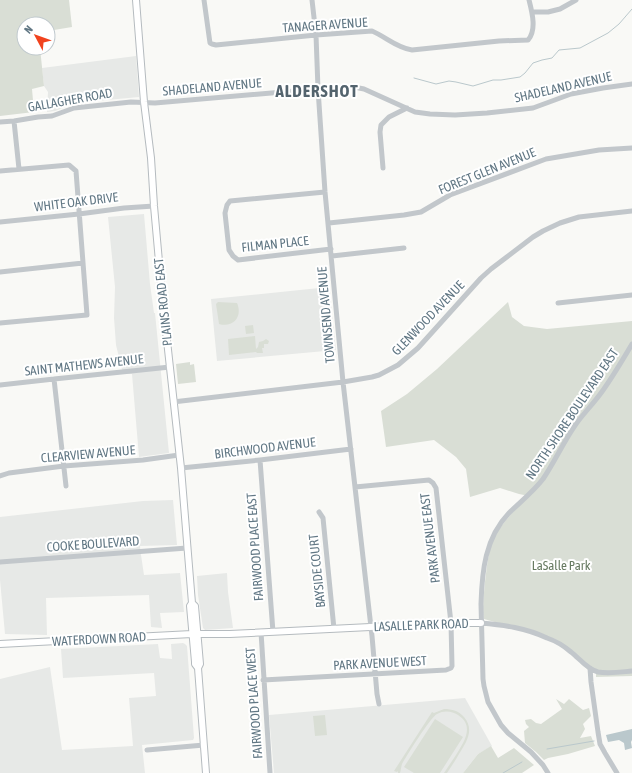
<svg xmlns="http://www.w3.org/2000/svg" width="632" height="773" viewBox="0 0 632 773" font-family="'Asap Condensed',sans-serif">
	<style>
		.built { fill: #e7e9e7 }
		.green { fill: #d9ded5 }
		.water { fill: #bac8cc }
		.lines { fill: none; stroke-linecap: round; stroke-linejoin: round }
		.stream { stroke: #bac8cc; stroke-width: 1 }
		.major-casing { stroke: #b5bbbf; stroke-width: 8 }
		.minor { stroke: #c2c7cb; stroke-width: 5 }
		.major { stroke: #fff; stroke-width: 6 }
		.labels { text-anchor: middle; dominant-baseline: central; stroke-width: 4; stroke-linejoin: round; paint-order: stroke }
		.street-label { font-size: 13px; fill: #617784; stroke: #fff }
		.park-label { font-size: 13px; fill: #677a61; stroke: #fff }
		.district-label { font-size: 17px; font-weight: bold; letter-spacing: 1px; fill: #54646e; stroke: #fff }
	</style>
	<rect width="100%" height="100%" fill="#f9f9f6"/>
	<path class="built" d="M136 56 139 97 75 103 55 111 47 112 48 92 44 86 42 68Z
		M144 214 150 284 154 313H155L169 453 139 457 132 374H123L116 345 114 318 115 287 108 217Z
		M329 287 336 350 217 361 211 299Z
		M173 500 177 545 140 546 141 555 144 575 180 573 184 612 160 613 162 628 151 627 149 595 46 598 47 635 5 634 0 580V517L143 501Z
		M227 573 228 592 233 628 205 630 203 628 198 595 197 576Z
		M183 643 185 644 187 646 194 738 193 740 142 745 145 773H0V679L50 667 62 750 133 746 129 698 156 696 154 673 63 678 61 649 158 644 160 658 172 659 171 644Z
		M465 698 492 746 478 754 463 773H274L269 715Z"/>
	<path class="green" d="M0 0H69L72 27 48 31V24H24V48H40L44 86 32 89 34 112 0 116Z
		M218 302 237 303C243 317 233 328 219 324L216 304Z
		M508 302 512 317 524 326 547 329 632 321V676L596 677V671L588 670 581 664 576 654 555 639 484 619C482 607 484 594 485 582 487 567 488 550 495 536 503 521 517 508 529 496L519 494 500 488 470 497 466 469 456 457 434 440 386 447 381 411 407 394 437 369Z
		M253 325 254 333 246 334 245 326Z
		M255 336 256 349 258 347 259 342 263 341 266 339 269 341 268 344H264V348H262L263 353H257L256 352 229 355 228 339Z
		M190 362V365L194 364 196 382 178 384 176 364Z
		M556 699 564 704 569 699 583 710 589 708 591 716 583 724 585 729 580 738 591 736 595 746 568 754 548 758 544 760 536 752 525 743 524 731 529 727 526 724 525 720 531 719 536 723 541 724 562 709Z
		M444 709C452 709 459 711 464 717 475 730 466 743 459 754 455 761 451 767 447 773H444C448 767 452 761 456 755 464 742 475 726 458 715 452 711 444 710 437 714 430 718 407 755 402 764 401 767 401 770 400 773H398V771L397 772 394 771 432 712 434 713Z
		M325 715 327 735 315 736 313 716Z
		M435 719 463 737 440 773H414L404 767Z
		M491 746 498 758 514 748 534 765 522 773H463L478 754Z"/>
	<path class="water" d="M632 729V740L631 742 632 748 625 750 624 743 619 740 608 742 606 735Z"/>
	<g class="lines">
		<path class="stream" d="M414 78 436 84 449 81 456 82 473 86 493 80H501L520 77 525 73 533 63 542 60 552 58 559 50 580 48 608 33 619 24 632 9
			M547 749 594 741
			M503 773 522 762"/>
		<defs>
			<path id="major" d="M136 0 144 102 151 158 154 206 162 295 181 468 192 603 195 606 200 664 198 668 206 773
				M192 603 190 606 195 662V664L198 668
				M0 644 95 639 192 634H230L451 623H481"/>
		</defs>
		<use href="#major" class="major-casing"/>
		<path class="minor" d="M204 0 210 43 212 44 216 45 316 35 372 31C386 37 397 48 412 50L499 41 528 40C537 30 532 12 529 0
			M312 0 316 35 318 89 325 192 343 382 372 636 377 694 379 704
			M532 12H548L560 9 576 0
			M14 121 19 169
			M0 122 14 121 38 117 52 116 74 108 131 102 155 103 318 89 354 87 364 89 415 112 430 114 455 115 487 113 533 108 571 94 603 88 632 84
			M383 168 380 132 381 125 389 117 407 108
			M0 171 69 165 76 171 87 315 0 323
			M325 192 230 201 227 205 225 213 229 250 233 256 238 260 331 249
			M0 222 79 214 124 208 154 206
			M329 223 404 215 421 212 450 195 546 159 599 150 632 148
			M332 256 404 248
			M0 272 83 263
			M558 303 632 295
			M54 379 66 486
			M0 385 54 379 170 367
			M173 402 343 382 372 377 379 375 398 365 418 348 481 278 491 269 533 237 543 231 560 223 579 217 632 211
			M260 460 273 632
			M181 468 260 460 351 449
			M0 476 9 473 64 466 143 460 179 455
			M319 512 323 518 334 629
			M0 562 187 548
			M481 623C504 625 526 628 547 638 556 641 564 646 571 652 579 658 587 669 598 672 609 674 621 672 632 671
			M261 632 270 773
			M590 668 591 682 598 732 600 744 605 753 617 773
			M263 680 446 670 451 668 452 666 451 623 436 488 433 483 429 480 355 487
			M147 750 204 745
			M548 773 543 765 531 752 508 733 501 725 488 702 484 686 483 679 481 604C482 571 485 538 509 513 520 502 533 492 543 479 555 461 564 441 576 424 584 413 593 404 601 393 612 378 622 361 632 344"/>
		<use href="#major" class="major"/>
	</g>
	<g class="labels">
		<g class="street-label">
			<text transform="translate(325 25) rotate(-4)">TANAGER AVENUE</text>
			<text transform="translate(212 87) rotate(-5)">SHADELAND AVENUE</text>
			<text transform="translate(563 87) rotate(-13)">SHADELAND AVENUE</text>
			<text transform="translate(70 100) rotate(-10)">GALLAGHER ROAD</text>
			<text transform="translate(487 171) rotate(-22)">FOREST GLEN AVENUE</text>
			<text transform="translate(76 202) rotate(-7)">WHITE OAK DRIVE</text>
			<text transform="translate(275 244) rotate(-6)">FILMAN PLACE</text>
			<text transform="translate(163 302) rotate(-96)">PLAINS ROAD EAST</text>
			<text transform="translate(326 315) rotate(-95)">TOWNSEND AVENUE</text>
			<text transform="translate(428 318) rotate(-46)">GLENWOOD AVENUE</text>
			<text transform="translate(84 365) rotate(-6)">SAINT MATHEWS AVENUE</text>
			<text transform="translate(572 414) rotate(-56)">NORTH SHORE BOULEVARD EAST</text>
			<text transform="translate(265 448) rotate(-7)">BIRCHWOOD AVENUE</text>
			<text transform="translate(88 454) rotate(-5)">CLEARVIEW AVENUE</text>
			<text transform="translate(430 538) rotate(-97)">PARK AVENUE EAST</text>
			<text transform="translate(93 544) rotate(-4)">COOKE BOULEVARD</text>
			<text transform="translate(255 547) rotate(-94)">FAIRWOOD PLACE EAST</text>
			<text transform="translate(317 571) rotate(-96)">BAYSIDE COURT</text>
			<text transform="translate(421 625) rotate(-2)">LASALLE PARK ROAD</text>
			<text transform="translate(99 639) rotate(-3)">WATERDOWN ROAD</text>
			<text transform="translate(380 663) rotate(-3)">PARK AVENUE WEST</text>
			<text transform="translate(254 703) rotate(-94)">FAIRWOOD PLACE WEST</text>
		</g>
		<g class="park-label">
			<text x="561" y="565">LaSalle Park</text>
		</g>
		<g class="district-label">
			<text x="317" y="91">ALDERSHOT</text>
		</g>
	</g>
	<g transform="translate(36 36) rotate(311)"><circle r="19" fill="#ffffff" stroke="#c0c9ce"/>
	<path d="M0-3L7 15L0 10L-7 15Z" fill="#f1431e"/>
	<text y="-6" font-size="11" font-weight="bold" text-anchor="middle" fill="#617784">N</text>
	</g>
</svg>
